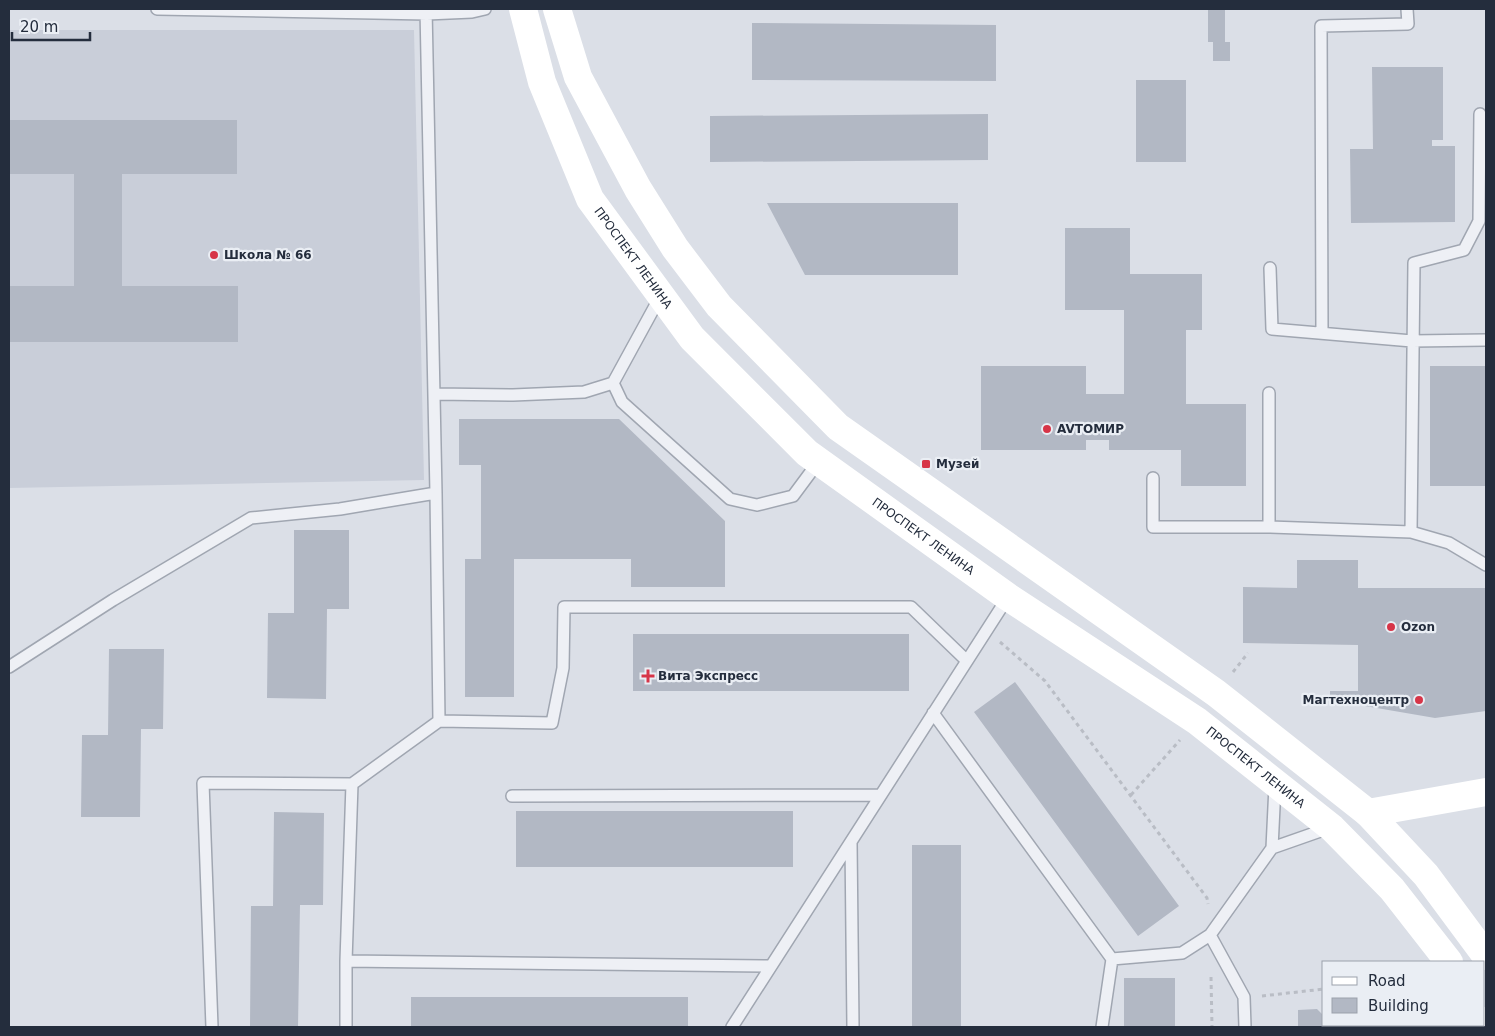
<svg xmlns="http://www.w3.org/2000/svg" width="1495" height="1036" viewBox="0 0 1495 1036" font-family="'DejaVu Sans',sans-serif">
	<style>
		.built { fill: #c9ced9 }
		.building { fill: #b2b8c4 }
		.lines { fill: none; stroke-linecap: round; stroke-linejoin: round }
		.lane-casing { stroke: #a0a6b1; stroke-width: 14 }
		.path { stroke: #b9bdc5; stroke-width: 3; stroke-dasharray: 4 4; stroke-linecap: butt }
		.lane { stroke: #eef0f5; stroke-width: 11 }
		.secondary { stroke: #fff; stroke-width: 28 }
		.poi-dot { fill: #d73548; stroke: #eaeef4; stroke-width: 2 }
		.labels { text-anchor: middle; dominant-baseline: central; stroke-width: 4.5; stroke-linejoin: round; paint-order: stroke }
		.poi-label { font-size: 12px; font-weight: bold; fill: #242d3d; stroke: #eaeef4; text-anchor: start }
		.street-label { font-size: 12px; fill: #242d3d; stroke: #eaeef4 }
	</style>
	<rect width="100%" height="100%" fill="#dbdfe7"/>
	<path class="built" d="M9 30H414L424 480 9 488Z"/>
	<path class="building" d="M1208 9H1225V42H1230V61H1213V42H1208Z
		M752 23 996 25V81L752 80Z
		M1372 67H1443V140H1432V146H1455V222L1351 223 1350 149H1373Z
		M1136 80H1186V162H1136Z
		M988 114V160L710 162V116Z
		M9 120H237V174H122V286H238V342H9V286H74V174H9Z
		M767 203H958V275H805Z
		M1065 228H1130V274H1202V330H1186V404H1246V486H1181V450H1109V440H1086V450H981V366H1086V394H1124V310H1065Z
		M1430 366H1486V486H1430Z
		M459 419H619L725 521V587H631V559H514V697H465V559H481V465H459Z
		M294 530H349V609H327L326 699 267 698 268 613H294Z
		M1297 560H1358V588H1486V711L1435 718 1330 700V691H1358V645L1243 643V587L1297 588Z
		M633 634H909V691H633Z
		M109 649H164L163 729H141L140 817H81L82 735H108Z
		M1015 682 1179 906 1138 936 974 712Z
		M516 811H793V867H516Z
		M274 812 324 813 323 905H300L298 1027H250L251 906H273Z
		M912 845H961V1027H912Z
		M1124 978H1175V1027H1124Z
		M411 997H688V1027H411Z
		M1317 1009 1324 1016V1025H1333L1336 1027H1298V1010Z"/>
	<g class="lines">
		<defs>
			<path id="lane" d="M157 9 427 14 472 12 485 9
				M1270 268 1272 329 1412 341 1486 340
				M1322 332 1321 26 1408 24 1407 9
				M613 383 622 402 730 499 757 505 793 496 819 461
				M1269 393V527
				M435 394 513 395 584 392 613 383 660 297
				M1153 478V527H1269L1411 532 1449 543 1486 565
				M1411 532 1414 263 1464 250 1479 221 1480 114
				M9 667 113 600 251 518 340 509 436 493 426 9
				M933 713 1112 959 1102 1027
				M439 721 552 723 563 668 564 607H911L967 661
				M352 784 439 721 436 493
				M512 796 881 795
				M851 842 853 1027
				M1272 848 1329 828
				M1210 935 1244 997 1245 1027
				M1112 959 1182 953 1210 935 1272 848 1275 786
				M212 1027 203 783 352 784 346 961
				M346 1027V961L771 966
				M732 1027 1008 597"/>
		</defs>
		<use href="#lane" class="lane-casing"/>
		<path class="path" d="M1000 642 1045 681 1207 898 1208 904
			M1233 672 1248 653
			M1131 795 1180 740
			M1211 977 1212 1027
			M1262 996 1324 989
			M1449 1025 1451 1027"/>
		<use href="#lane" class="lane"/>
		<g class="secondary">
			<path id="s1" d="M523 9 542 82 590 199 692 338 807 453 1008 597 1197 721 1332 828 1392 889 1449 962"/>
			<path d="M557 9 578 77 638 189 675 248 719 306 838 427 1216 693 1368 813 1426 875 1486 956"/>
			<path d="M1368 813 1486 792"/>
			<path d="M1484 1021 1486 1025"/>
		</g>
	</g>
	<g class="poi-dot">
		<circle cx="214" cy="255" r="5"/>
		<circle cx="1047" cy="429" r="5"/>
		<rect x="921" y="459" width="10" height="10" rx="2.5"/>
		<circle cx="1391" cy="627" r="5"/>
		<path d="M645.5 668.5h5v5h5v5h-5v5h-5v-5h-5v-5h5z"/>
		<circle cx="1419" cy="700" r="5"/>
	</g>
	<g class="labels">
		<g class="poi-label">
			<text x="224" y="255">Школа № 66</text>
			<text x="1057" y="429">AVTOМИР</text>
			<text x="936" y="464">Музей</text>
			<text x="1401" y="627">Ozon</text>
			<text x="658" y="676">Вита Экспресс</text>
			<text x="1409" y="700" text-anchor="end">Магтехноцентр</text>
		</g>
		<g class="street-label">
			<text stroke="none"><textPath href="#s1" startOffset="275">ПРОСПЕКТ ЛЕНИНА</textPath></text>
			<text stroke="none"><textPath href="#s1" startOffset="680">ПРОСПЕКТ ЛЕНИНА</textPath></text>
			<text stroke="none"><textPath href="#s1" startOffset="1085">ПРОСПЕКТ ЛЕНИНА</textPath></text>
		</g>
	</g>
	<rect width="1495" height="1036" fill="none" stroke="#242d3d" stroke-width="20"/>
	<rect x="1322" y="961" width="162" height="65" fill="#eaeef4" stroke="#9ba1ab"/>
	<rect x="1332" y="977" width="25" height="8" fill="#ffffff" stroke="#9ba1ab"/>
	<text x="1368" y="986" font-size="15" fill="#242d3d">Road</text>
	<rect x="1332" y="998" width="25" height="15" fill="#b2b8c4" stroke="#9ba1ab"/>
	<text x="1368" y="1011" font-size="15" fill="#242d3d">Building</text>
	<path d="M12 32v8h78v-8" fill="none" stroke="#242d3d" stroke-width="2.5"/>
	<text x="20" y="32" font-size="15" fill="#242d3d" stroke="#eaeef4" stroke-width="4" paint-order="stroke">20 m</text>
</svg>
